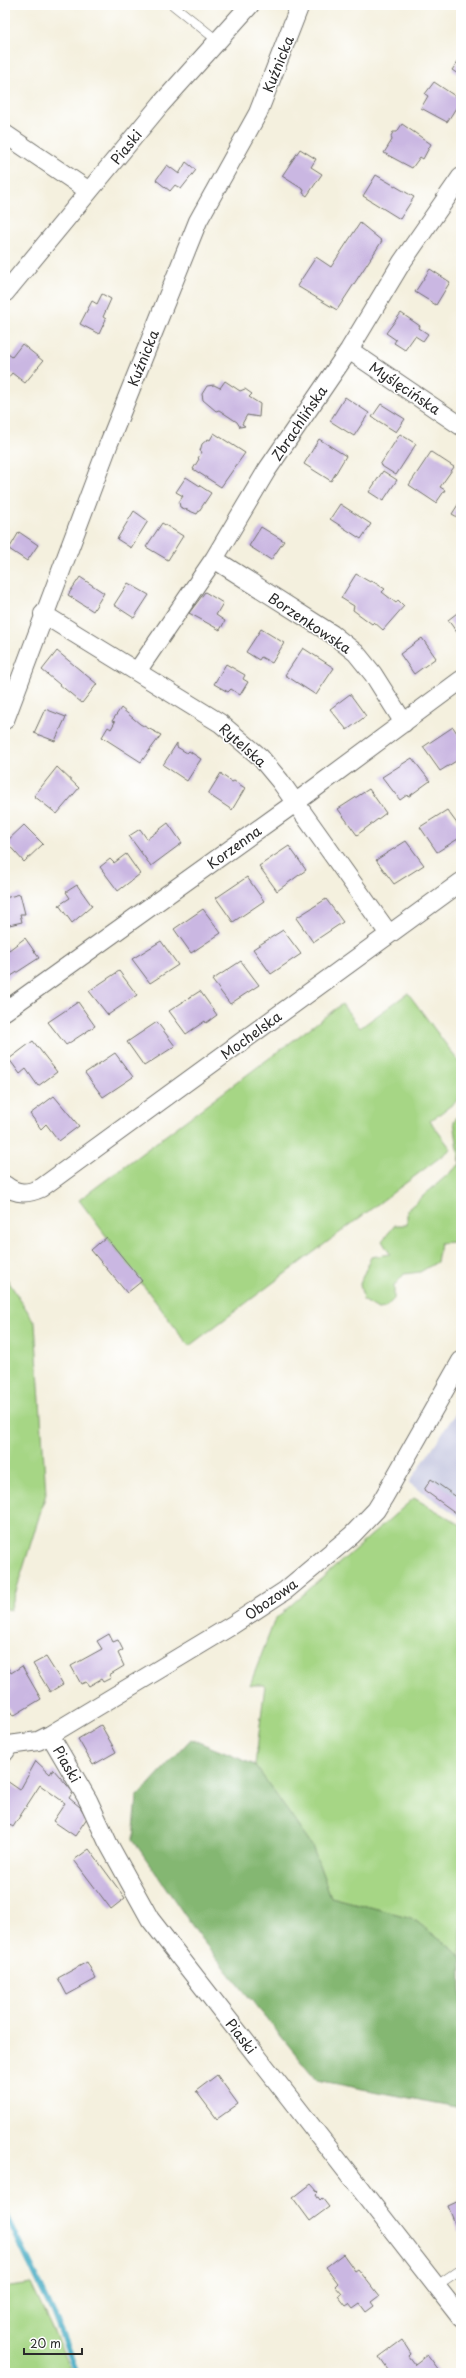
<svg xmlns="http://www.w3.org/2000/svg" width="466" height="2378" viewBox="0 0 466 2378" font-family="'Playpen Sans',sans-serif">
	<style>
		.industrial { fill: #c0c2dd }
		.green { fill: #a6d685; stroke: #688058 }
		.forest { fill: #84b772; stroke: #58714e }
		.lines { fill: none; stroke-linecap: round; stroke-linejoin: round }
		.stream { stroke: #41a9c1; stroke-width: 6 }
		.building { fill: #cab7e2 }
		.service-casing { stroke: #71706a; stroke-width: 10 }
		.minor-casing { stroke: #71706a; stroke-width: 20 }
		.service { stroke: #fff; stroke-width: 9 }
		.minor { stroke: #fff; stroke-width: 18 }
		.labels { text-anchor: middle; dominant-baseline: central; stroke-width: 3; stroke-linejoin: round; paint-order: stroke }
		.street-label { font-size: 14px; fill: #2b2b2b; stroke: #fff }
	</style>
	<rect width="100%" height="100%" fill="#fff"/>
	<filter id="ink" filterUnits="userSpaceOnUse"><feTurbulence type="fractalNoise" baseFrequency=".025" numOctaves="2"/><feDisplacementMap in="SourceGraphic" scale="8" xChannelSelector="R" yChannelSelector="G"/><feConvolveMatrix kernelMatrix="1 2 1 2 8 2 1 2 1" color-interpolation-filters="sRGB"/></filter>
	<filter id="wash" filterUnits="userSpaceOnUse"><feTurbulence type="fractalNoise" baseFrequency=".012" numOctaves="4" result="noise"/><feDisplacementMap in="SourceGraphic" scale="16" xChannelSelector="R" yChannelSelector="G"/><feGaussianBlur stdDeviation="0.9" result="paint"/><feColorMatrix in="noise" values="0 0 0 0 0 0 0 0 0 0 0 0 0 0 0 0 0 1.4 0 .05"/><feComposite in="paint" operator="in"/></filter>
	<g filter="url(#wash)">
		<rect width="100%" height="100%" fill="#f4f0de"/>
		<path class="industrial" d="M461 1405V1518L409 1483Z"/>
		<path class="green" d="M408 993 461 1065V1098L430 1121 451 1149 189 1346 79 1200 342 1004 360 1028Z
			M461 1112 460 1225 453 1242 440 1243 437 1262 420 1272 404 1274 394 1286V1299L385 1308 378 1309 363 1300 360 1283 371 1257 390 1254 382 1241 395 1225H407V1210L460 1164 454 1121Z
			M5 1276 35 1323 46 1494 10 1611 5 1608Z
			M414 1498 461 1525V1956L412 1918 331 1897 312 1846 255 1765 265 1685H250L275 1619Z
			M31 2284 73 2373H5V2288Z"/>
		<path class="forest" d="M191 1739 255 1765 312 1846 331 1897 412 1918 461 1956V2108L317 2080 202 1940 133 1840 137 1797Z"/>
		<g class="lines">
			<path class="stream" d="M5 2212 53 2312 77 2373"/>
		</g>
		<g id="blocks">
			<path class="building" d="M461 57V76L452 70Z
				M434 82 461 100 447 122 421 108 428 96 425 94Z
				M402 124 431 144 423 159 420 157 412 168 384 153 392 140 391 136 393 132H397Z
				M300 149 316 159 311 167 322 174 307 196 303 193 304 190 282 176Z
				M186 162 196 170 181 189 175 185 170 191 156 180 167 165 179 174Z
				M376 175 414 197 400 219 363 196Z
				M360 223 382 241 337 310 297 286 316 257 331 267Z
				M430 269 450 282 436 305 415 292Z
				M102 294 111 299 103 317 106 319 99 334 80 324 92 301 97 304Z
				M401 313 420 326 419 328 428 334 423 341 415 336 405 350 394 343 396 340 386 333Z
				M22 344 43 361 25 383 12 373 8 378 5 376V358L8 354 12 357Z
				M225 381 240 391 245 389 252 394 249 397 260 404 259 417 247 415 242 424 245 426 240 427 237 422 219 410 216 411 203 400 202 394 207 386 214 385 220 388Z
				M345 397 369 413 354 436 330 421Z
				M381 404 405 419 396 432 372 417Z
				M214 433 245 453 221 487 193 469 199 459 198 458 202 452 200 451 202 444 208 439 210 440Z
				M400 434 416 444 396 475 380 465Z
				M319 439 346 456 331 481 304 464Z
				M431 452 454 467 440 487 445 490 436 503 409 485Z
				M383 471 397 480 383 501 369 492Z
				M186 477 211 493 197 514 180 507 179 502 183 496 176 492Z
				M461 500V519L452 514Z
				M340 504 371 524 361 539 330 519Z
				M134 511 148 521 131 548 117 539Z
				M162 523 183 536 168 560 146 547Z
				M261 527 284 541 271 560 249 546Z
				M19 532 38 545 27 561 9 549Z
				M356 574 370 582 372 581 385 589 382 592 396 603 398 600 404 606 383 630 374 622 372 624 353 610 354 606 341 598Z
				M80 577 104 593 93 611 68 595Z
				M128 583 149 595 134 618 114 605Z
				M205 592 223 603 216 615 225 621 220 630 189 613Z
				M461 610V638L448 620Z
				M261 629 284 643 272 663 261 657 259 660 246 652Z
				M422 638 436 658 414 674 400 654Z
				M303 648 334 668 316 695 285 675Z
				M57 651 97 684 82 703 42 670Z
				M226 664 245 675 243 679 248 682 240 695 231 689 228 692 214 684Z
				M350 694 366 716 347 730 330 709Z
				M121 708 140 724 161 735 141 762 102 737 108 727 111 729 115 722 112 721Z
				M45 709 66 717 55 741 34 733Z
				M453 727 461 739V758L440 771 423 747Z
				M177 743V747L187 753 189 751 201 759 187 781 163 765Z
				M412 758 430 781 408 797 407 795 400 800 382 777Z
				M57 767 79 788 57 814 34 796Z
				M221 773 222 775 232 782 234 781 245 788 232 810 208 794Z
				M369 789 386 813 357 835 338 809Z
				M447 810 461 829V837L437 852 420 827Z
				M168 823 182 843 151 866 129 836 140 829 147 839Z
				M24 825 43 844 24 862 6 842Z
				M406 841 424 865 394 884 376 860Z
				M289 846 306 870 277 891 259 866Z
				M126 854 140 874 118 891 100 867 110 859 114 863Z
				M247 877 264 901 233 922 216 898Z
				M77 885 92 906 72 923 59 905 70 898 66 892Z
				M20 894 25 914H20L22 922 5 926V898Z
				M326 899 343 922 313 942 296 918Z
				M203 909 221 933 191 953 174 929Z
				M283 930 301 954 271 974 253 949Z
				M25 938 39 958 5 980V945L9 950Z
				M161 941 178 965 150 983 132 959Z
				M241 961 259 985 230 1004 212 980Z
				M119 971 137 995 108 1015 89 991Z
				M200 991 217 1015 206 1023 205 1021 186 1034 169 1011Z
				M78 1002 95 1026 66 1045 48 1022Z
				M157 1022 175 1046 144 1066 127 1042Z
				M33 1041 57 1072 38 1086 26 1069 20 1074 9 1059Z
				M115 1053 133 1077 103 1097 85 1073Z
				M54 1096 79 1126 59 1141 46 1124 41 1129 30 1114Z
				M106 1237 142 1281 127 1293 91 1250Z
				M431 1479 461 1500V1506L456 1513 424 1490Z
				M109 1634 113 1642 118 1640 123 1650 118 1653 124 1666 109 1675 111 1678 103 1682 101 1679 89 1686 86 1682 81 1684 71 1666 102 1649 97 1641Z
				M46 1657 63 1684 50 1692 33 1664Z
				M6 1665 11 1673 22 1666 41 1699 13 1716 5 1702Z
				M101 1725 116 1752 93 1765 78 1739Z
				M36 1761 50 1774 53 1769 73 1792 69 1798 80 1807 87 1818 75 1836 53 1821 65 1803 40 1785 13 1827 5 1822V1784L7 1781 20 1790Z
				M89 1849 125 1898 111 1909 74 1860Z
				M87 1962 96 1979 67 1995 58 1978Z
				M217 2075 238 2104 217 2119 196 2091Z
				M311 2184 318 2192 316 2194 320 2200 322 2198 329 2207 310 2221 293 2198Z
				M461 2200V2230L458 2231 448 2206Z
				M343 2254 355 2271 358 2269 379 2296 371 2302 374 2306 366 2312 360 2304 353 2309 349 2304 346 2306 338 2296 342 2294 335 2286 338 2283 326 2267Z
				M402 2340 411 2354 409 2356 415 2364 427 2355 439 2371 436 2373H390L379 2357Z"/>
		</g>
	</g>
	<g filter="url(#ink)">
		<use href="#blocks" fill-opacity="0" stroke="#71706a" stroke-width="1"/>
		<g class="lines">
			<defs>
				<path id="service" d="M173 5 218 41
					M436 2286 461 2269"/>
				<path id="minor" d="M5 134 89 191
					M5 293 161 104 250 5
					M349 350 461 426
					M214 559 332 634 356 653 373 674 404 723
					M43 614 220 723 260 757 280 781 389 934
					M138 670 214 559 267 470 349 350 402 262 461 177
					M5 720 109 443 198 221 258 113 300 5
					M5 1011 295 803 461 680
					M5 1185C17 1195 28 1194 41 1188L461 882
					M50 1735 88 1800 108 1843 150 1919 461 2318
					M5 1752 9 1745 38 1741 50 1735 231 1626 286 1590 352 1535 376 1510 384 1497 461 1361"/>
			</defs>
			<use href="#service" class="service-casing"/>
			<use href="#minor" class="minor-casing"/>
			<use href="#service" class="service"/>
			<use href="#minor" class="minor"/>
		</g>
	</g>
	<g class="labels">
		<g class="street-label">
			<text transform="translate(278 64) rotate(-68)">Kuźnicka</text>
			<text transform="translate(126 147) rotate(-51)">Piaski</text>
			<text transform="translate(143 358) rotate(-68)">Kuźnicka</text>
			<text transform="translate(405 388) rotate(34)">Myślęcińska</text>
			<text transform="translate(299 423) rotate(-56)">Zbrachlińska</text>
			<text transform="translate(310 623) rotate(34)">Borzenkowska</text>
			<text transform="translate(243 745) rotate(42)">Rytelska</text>
			<text transform="translate(234 847) rotate(-36)">Korzenna</text>
			<text transform="translate(251 1035) rotate(-36)">Mochelska</text>
			<text transform="translate(271 1599) rotate(-35)">Obozowa</text>
			<text transform="translate(67 1764) rotate(60)">Piaski</text>
			<text transform="translate(241 2036) rotate(52)">Piaski</text>
		</g>
	</g>
	<rect width="466" height="2378" fill="none" stroke="#fff" stroke-width="20"/>
	<path d="M24 2348v6h58v-6" fill="none" stroke="#2b2b2b" stroke-width="2"/>
	<text x="30" y="2348" font-size="12" fill="#2b2b2b" stroke="#ffffff" stroke-width="3" paint-order="stroke">20 m</text>
</svg>
